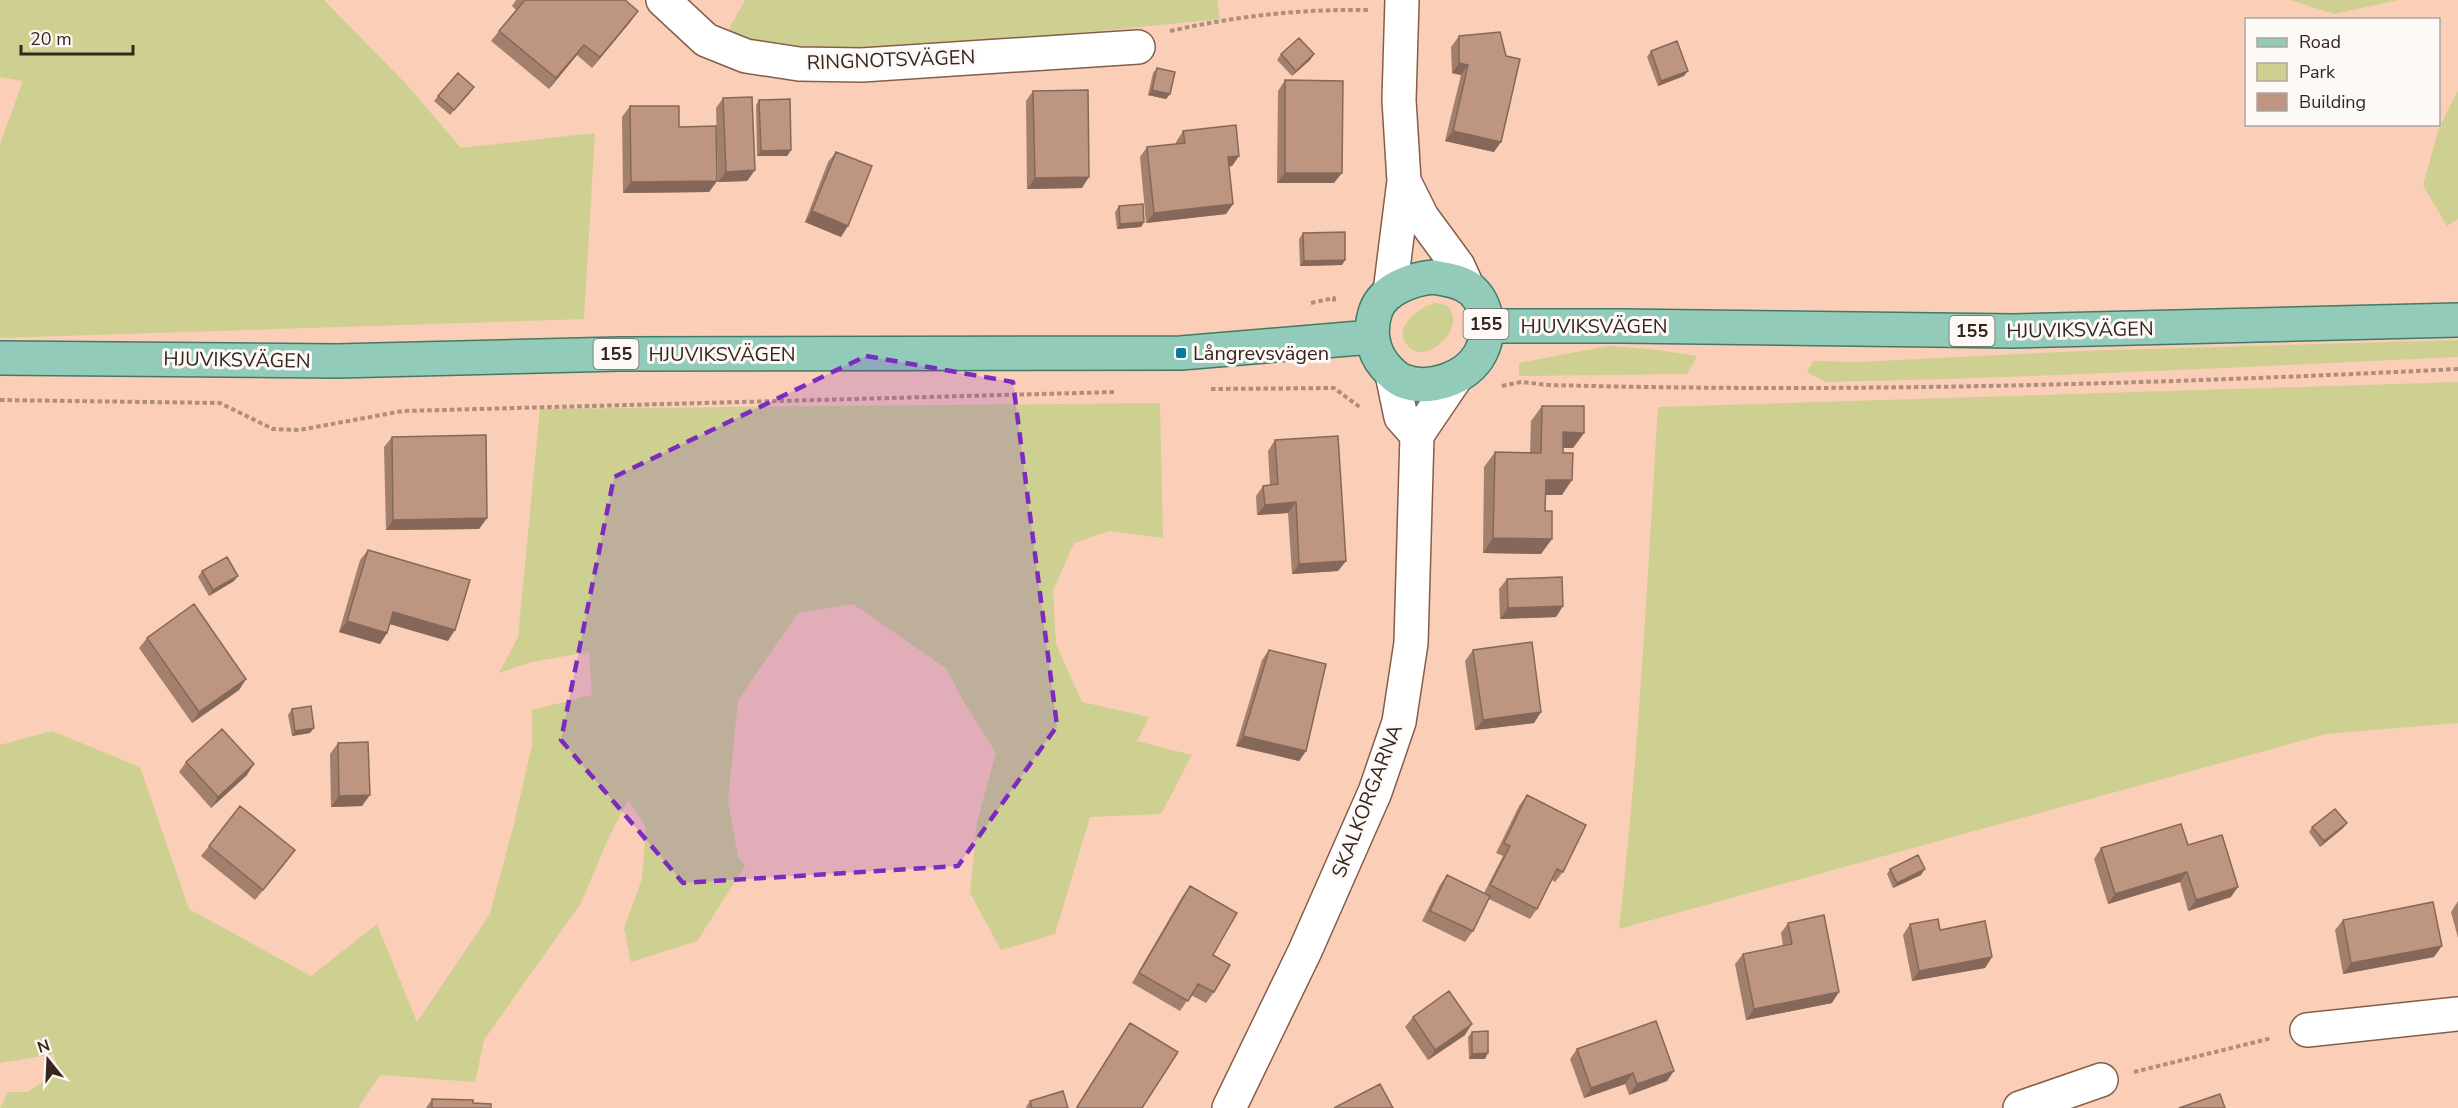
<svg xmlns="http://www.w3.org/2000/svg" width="2458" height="1108" viewBox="0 0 2458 1108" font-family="'Nunito Sans',sans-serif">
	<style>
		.green { fill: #ced091 }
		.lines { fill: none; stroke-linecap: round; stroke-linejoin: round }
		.street-casing { stroke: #845e4a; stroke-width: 36 }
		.primary-casing { stroke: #437a65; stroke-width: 36 }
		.path { stroke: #b08e7d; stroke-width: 4; stroke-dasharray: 4.5 3; stroke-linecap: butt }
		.street { stroke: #fff; stroke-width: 33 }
		.primary { stroke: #92cbb9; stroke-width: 33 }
		.wall { fill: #a3806e }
		.shaded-wall { fill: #85685a }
		.building { fill: #be9580; stroke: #85685a; stroke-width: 1.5 }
		.marked { fill: #7b2cbf; fill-opacity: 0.2; stroke: #7b2cbf; stroke-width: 4.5; stroke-dasharray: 12 8; stroke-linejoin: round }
		.poi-dot { fill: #017ba2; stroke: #fdf9f6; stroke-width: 2 }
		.labels { text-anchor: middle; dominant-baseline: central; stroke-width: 6; stroke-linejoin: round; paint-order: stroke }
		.shield { fill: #fdf9f6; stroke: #72655f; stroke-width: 1.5 }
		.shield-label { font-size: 18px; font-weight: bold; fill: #37261e }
		.street-label { font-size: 20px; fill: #37261e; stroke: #fdf9f6 }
		.poi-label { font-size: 20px; fill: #37261e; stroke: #fdf9f6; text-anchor: start }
	</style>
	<rect width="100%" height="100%" fill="#faceb7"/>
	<path class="green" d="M0 0H324L406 84 461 148 595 133 584 319 0 338V144L23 81 0 77Z
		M745 0H1217L1220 19 878 53 768 52 726 34Z
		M2291 0H2398L2334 14Z
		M2458 91V219L2447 226 2423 185 2439 128Z
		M1436 303 1446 305C1470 324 1427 368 1408 346 1391 328 1420 306 1436 303Z
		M2458 340V357C2247 367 2036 378 1825 382L1807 372 1813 361 1859 362 2080 351Z
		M1608 346 1650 349 1697 356 1687 374 1519 376V363Z
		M2458 382V723L2326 734 1619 929C1639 756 1647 581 1658 407Z
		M1160 403 1163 538 1109 531 1074 543 1053 591 1056 644 1082 702 1149 717 1137 741 1192 755 1161 814 1090 817 1055 934 1001 950 970 893 977 822 996 753 962 699 947 669 853 604 798 613 738 700 728 801 738 857 745 866 697 941 631 962 624 928 642 879 646 827 628 800 608 839 581 903 484 1040 475 1082 380 1075 358 1108H0L8 1092H28L58 1071 54 1054 0 1063V745L52 731 140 767 189 909 311 976 377 924 417 1022 490 914 514 824 532 745V710L592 695 589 652 531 662 499 673 518 637 540 409Z"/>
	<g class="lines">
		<defs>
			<path id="street" d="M663 0 706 40 746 56 799 64 862 65 1138 47
				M1404 181 1422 217 1458 266 1467 286
				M1390 292 1404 181 1399 100 1402 0
				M1392 374 1401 417 1417 435
				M2307 1030 2458 1014
				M1229 1108 1305 951 1375 792 1399 722 1411 643 1417 435 1457 376
				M2020 1108 2101 1080"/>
			<path id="primary" d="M1433 277C1444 279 1454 280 1464 285 1488 297 1492 332 1480 354 1466 379 1429 391 1403 381 1396 378 1390 372 1385 366 1372 351 1369 329 1376 310 1384 289 1412 279 1433 277Z
				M1486 326H1623L2013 331 2458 320
				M0 358 337 361 619 354 1181 353 1372 337"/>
		</defs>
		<use href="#street" class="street-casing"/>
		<use href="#primary" class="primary-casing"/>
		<path class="path" d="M1170 31C1237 16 1299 9 1368 10
			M1311 303 1334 298V304
			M1502 386 1521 382 1549 385C1852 393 2155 384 2458 369
			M1211 389 1334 388 1361 408
			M0 400 220 403 273 429 299 430 403 411 1116 392
			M2134 1072 2272 1038"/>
		<use href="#street" class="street"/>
		<use href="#primary" class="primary"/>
	</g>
	<path class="wall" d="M516 0H625L631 21 592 68 577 55 549 89 491 41 499 31 516 10 512 6Z
		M1459 36 1494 152 1445 141 1461 75 1452 73 1451 47Z
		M1651 51 1684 76 1658 86 1647 57Z
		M1281 54H1314L1310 60 1292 76 1277 60Z
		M1157 68 1170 94 1166 99 1148 95 1153 73Z
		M1285 80 1334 183H1277L1278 91Z
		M1033 91 1082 188 1027 189 1026 101Z
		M470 93 450 115 434 101 438 96Z
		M723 98 755 170 747 181 718 182 716 108Z
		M759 100 791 150 787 156H757L756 105Z
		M630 106 679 127 717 181 709 192 623 193 622 117Z
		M1183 131 1239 156 1232 166 1229 167 1233 204 1226 214 1146 223 1140 157 1147 147 1176 144V142Z
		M836 152 841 237 805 222 828 162Z
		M1119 206 1144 222 1141 227 1117 229 1115 212Z
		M1303 233 1345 260 1342 265 1300 266 1299 239Z
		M1542 406 1584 433 1573 448H1563L1562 495H1546L1541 554 1483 553 1484 467 1495 452 1530 453 1531 421Z
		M392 437 487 518 479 529 386 530 384 447Z
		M1275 440 1346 561 1338 571 1292 574 1288 513 1257 515 1256 496 1263 486 1270 485 1268 451Z
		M368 550 448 641 390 624 387 633 380 644 339 632 360 560Z
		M202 571 234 581 209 596 198 577Z
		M1507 579 1563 606 1556 617 1500 619 1499 589Z
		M147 638 246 679 239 690 192 723 139 648Z
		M1269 650 1306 751 1299 761 1236 746 1262 660Z
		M1473 650 1541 712 1534 723 1475 730 1465 661Z
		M292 709 310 733 292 736 288 715Z
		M338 743 362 806 331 807 330 754Z
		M186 762 247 775 211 808 179 772Z
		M1527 795 1563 872 1555 882 1552 880 1537 909 1530 919 1489 899 1473 931 1465 942 1422 921 1440 885 1447 875 1484 893 1503 856 1496 853 1519 806Z
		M2347 823 2343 828 2320 847 2309 832 2312 827Z
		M2188 845 2231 897 2188 911 2180 882 2108 904 2094 859 2101 848Z
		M209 846 287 861 255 900 201 856Z
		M1890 869 1921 875 1893 888 1887 874Z
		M1190 886 1213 955 1214 992 1206 1003 1191 995 1180 1011 1132 983 1182 897Z
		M2458 901V938L2451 912Z
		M2343 920 2434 957 2343 974 2335 930Z
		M1788 923 1832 1003 1746 1020 1735 964 1743 954 1783 946 1781 933Z
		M1910 924 1940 930 1992 957 1985 968 1912 981 1903 935Z
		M1413 1017 1465 1035 1428 1060 1405 1027Z
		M1130 1023 1142 1108H1076L1123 1033Z
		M1472 1032 1485 1059H1469L1468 1037Z
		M1577 1049 1667 1081 1629 1095 1625 1084 1584 1098 1570 1059Z
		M432 1099 473 1103 491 1108H426Z
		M1030 1101 1068 1108H1026V1107Z"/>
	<path class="shaded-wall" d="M638 11 631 21 592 68 600 57Z
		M584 45 577 55 549 89 556 78Z
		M1314 54 1310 60 1292 76 1296 71Z
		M1459 63 1468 65 1461 75 1452 73Z
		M1688 71 1684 76 1658 86 1661 81Z
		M1152 90 1170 94 1166 99 1148 95Z
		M1453 131 1501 142 1494 152 1445 141Z
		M791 150 787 156H757L761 151Z
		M1239 156 1232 166 1221 167 1228 157Z
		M755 170 747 181 718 182 726 172Z
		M1285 173H1342L1334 183H1277Z
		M1089 177 1082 188 1027 189 1035 178Z
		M717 181 709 192 623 193 631 182Z
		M1233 204 1226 214 1146 223 1154 213Z
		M812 211 848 226 841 237 805 222Z
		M1144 222 1141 227 1117 229 1120 224Z
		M1345 260 1342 265 1300 266 1304 261Z
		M1563 432 1584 433 1573 448H1552Z
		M1546 480H1572L1562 495H1535Z
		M1296 502 1288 513 1257 515 1265 505Z
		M487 518 479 529 386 530 393 520Z
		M1493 538 1552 539 1541 554 1483 553Z
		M1346 561 1338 571 1292 574 1299 564Z
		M238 576 234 581 209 596 213 590Z
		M1563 606 1556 617 1500 619 1508 608Z
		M393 612 455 630 448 641 386 623Z
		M347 621 387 633 380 644 339 632Z
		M246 679 239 690 192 723 199 712Z
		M1541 712 1534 723 1475 730 1483 720Z
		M314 728 310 733 292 736 295 731Z
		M1243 736 1306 751 1299 761 1236 746Z
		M254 764 247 775 211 808 218 797Z
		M370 795 362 806 331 807 339 796Z
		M2347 823 2343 828 2320 847 2324 841Z
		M1925 869 1921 875 1893 888 1897 883Z
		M2187 872 2180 882 2108 904 2115 894Z
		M2238 887 2231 897 2188 911 2196 900Z
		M2442 946 2434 957 2343 974 2351 963Z
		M1992 957 1985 968 1912 981 1919 971Z
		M1839 992 1832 1003 1746 1020 1754 1009Z
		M1472 1024 1465 1035 1428 1060 1435 1050Z
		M1488 1053 1485 1059H1469L1472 1054Z
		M1674 1071 1667 1081 1629 1095 1637 1084Z
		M1633 1073 1625 1084 1584 1098 1591 1088Z"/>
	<path class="building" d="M525 0H625L638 11 600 57 584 45 556 78 499 31Z
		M1500 32 1506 56 1520 59 1501 142 1453 131 1468 65 1459 63V36Z
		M1299 38 1314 54 1296 71 1281 54Z
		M1677 41 1688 71 1661 81 1651 51Z
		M1157 68 1175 72 1170 94 1152 90Z
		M458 73 474 87 454 110 438 96Z
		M1285 80 1343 81 1342 173H1285Z
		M1088 90 1089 177 1035 178 1033 91Z
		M752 97 755 170 726 172 723 98Z
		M790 99 791 150 761 151 759 100Z
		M630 106H679V127L716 126 717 181 631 182Z
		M1236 125 1239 156 1228 157 1233 204 1154 213 1147 147 1185 143 1183 131Z
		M836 152 872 166 848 226 812 211Z
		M1143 204 1144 222 1120 224 1119 206Z
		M1345 232V260L1304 261 1303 233Z
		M1542 406H1584V433L1563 432V453H1573L1572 480H1546L1545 511H1552V539L1493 538 1495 452 1541 453Z
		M486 435 487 518 393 520 392 437Z
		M1338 436 1346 561 1299 564 1296 502 1265 505 1263 486 1278 484 1275 440Z
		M368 550 470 580 455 630 393 612 387 633 347 621Z
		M227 557 238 576 213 590 202 571Z
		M1562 577 1563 606 1508 608 1507 579Z
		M194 604 246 679 199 712 147 638Z
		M1532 642 1541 712 1483 720 1473 650Z
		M1269 650 1326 664 1306 751 1243 736Z
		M311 706 314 728 295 731 292 709Z
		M222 729 254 764 218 797 186 762Z
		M368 742 370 795 339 796 338 743Z
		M1527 795 1586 825 1563 872 1557 869 1537 909 1490 885 1510 846 1504 843Z
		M240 806 295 850 263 890 209 846Z
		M2335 809 2347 823 2324 841 2312 827Z
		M2181 824 2188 845 2222 835 2238 887 2196 900 2187 872 2115 894 2101 848Z
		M1918 855 1925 869 1897 883 1890 869Z
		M1447 875 1490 896 1473 931 1430 911Z
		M1190 886 1237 913 1213 955 1230 965 1214 992 1198 984 1188 1001 1139 973Z
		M2433 902 2442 946 2351 963 2343 920Z
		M1824 915 1839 992 1754 1009 1743 954 1792 944 1788 923Z
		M1938 919 1940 930 1985 921 1992 957 1919 971 1910 924Z
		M1449 991 1472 1024 1435 1050 1413 1017Z
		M1656 1021 1674 1071 1637 1084 1633 1073 1591 1088 1577 1049Z
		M1130 1023 1178 1052 1142 1108H1078L1077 1107Z
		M1488 1031V1053L1472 1054V1032Z
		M1380 1084 1393 1108H1334Z
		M1063 1091 1068 1108H1032L1030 1101Z
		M2220 1094 2225 1108H2179Z
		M432 1099 473 1100V1103L491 1104V1108H432Z"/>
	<path class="marked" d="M866 356 1013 382 1057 726 958 866 683 883 561 740 614 477Z"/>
	<rect class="poi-dot" x="1175" y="347" width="12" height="12" rx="3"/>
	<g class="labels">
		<g class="shield">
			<rect x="1463.5" y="309" width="45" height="30" rx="4.5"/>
			<rect x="1949.5" y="316" width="45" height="30" rx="4.5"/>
			<rect x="593.5" y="339" width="45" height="30" rx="4.5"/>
		</g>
		<g class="shield-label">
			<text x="1486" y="324">155</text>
			<text x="1972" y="331">155</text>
			<text x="616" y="354">155</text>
		</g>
		<g class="street-label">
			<text transform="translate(891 60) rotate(-2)">RINGNOTSVÄGEN</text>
			<text x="1594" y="326">HJUVIKSVÄGEN</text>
			<text transform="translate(2080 330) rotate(-1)">HJUVIKSVÄGEN</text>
			<text x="722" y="354">HJUVIKSVÄGEN</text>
			<text transform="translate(237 360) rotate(1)">HJUVIKSVÄGEN</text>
			<text transform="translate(1367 801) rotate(-69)">SKALKORGARNA</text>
		</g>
		<g class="poi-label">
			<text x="1193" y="353">Långrevsvägen</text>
		</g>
	</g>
	<rect x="2245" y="18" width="195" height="108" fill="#fdf9f6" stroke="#aea5a0" stroke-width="1.5"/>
	<rect x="2257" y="38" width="30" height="9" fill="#92cbb9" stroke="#aea5a0" stroke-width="1.5"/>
	<text x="2299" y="48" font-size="18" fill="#37261e">Road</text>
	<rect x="2257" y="63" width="30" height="18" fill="#ced091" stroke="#aea5a0" stroke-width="1.5"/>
	<text x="2299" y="78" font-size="18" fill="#37261e">Park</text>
	<rect x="2257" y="93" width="30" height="18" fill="#be9580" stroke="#aea5a0" stroke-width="1.5"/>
	<text x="2299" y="108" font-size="18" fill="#37261e">Building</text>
	<g transform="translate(48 1060) rotate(342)" stroke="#fdf9f6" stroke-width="4.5" paint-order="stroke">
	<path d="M0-4.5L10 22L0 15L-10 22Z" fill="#37261e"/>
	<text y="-9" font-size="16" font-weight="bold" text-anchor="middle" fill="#37261e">N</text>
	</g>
	<path d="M21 45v9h112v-9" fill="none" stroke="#37261e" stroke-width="3"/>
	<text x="30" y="45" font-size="18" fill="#37261e" stroke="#fdf9f6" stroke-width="4.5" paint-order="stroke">20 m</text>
</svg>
